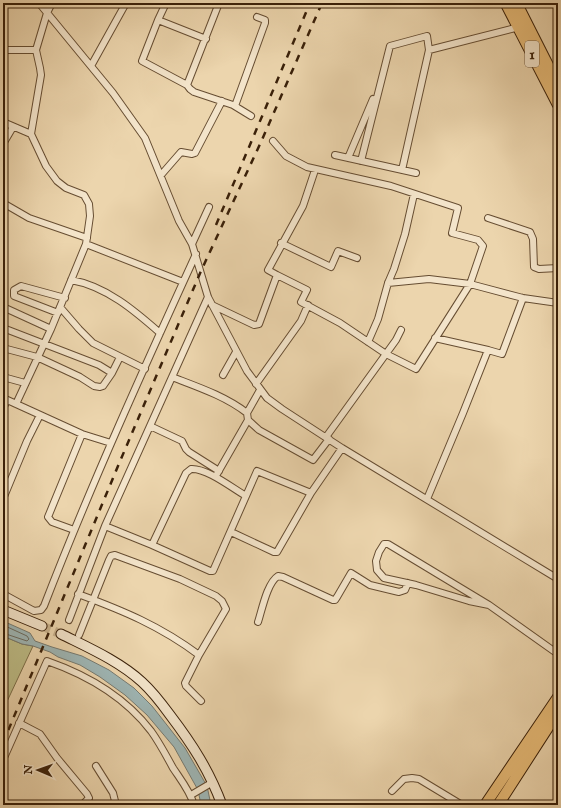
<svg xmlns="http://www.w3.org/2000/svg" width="561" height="808" viewBox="0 0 561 808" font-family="'IM FELL English',serif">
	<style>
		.green { fill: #bdbc86; stroke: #7c6e48 }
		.water { fill: #9eb6b5; stroke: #767a70 }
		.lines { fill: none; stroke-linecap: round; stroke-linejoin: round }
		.shore { stroke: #6c6b5f; stroke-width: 1 }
		.secondary-tunnel { stroke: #c8b18c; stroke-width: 9; stroke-dasharray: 9 4.5; stroke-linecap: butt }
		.street-casing { stroke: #664d32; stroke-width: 8 }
		.secondary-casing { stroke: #3a2009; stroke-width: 11 }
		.primary-casing { stroke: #3a2009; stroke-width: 12 }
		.highway-casing { stroke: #3a2009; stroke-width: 13 }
		.street { stroke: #f3e4ca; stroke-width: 6 }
		.secondary { stroke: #f3e4ca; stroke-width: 9 }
		.primary { stroke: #e6ba76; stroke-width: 10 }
		.highway { stroke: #e6ba76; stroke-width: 11 }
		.rail { stroke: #3a2009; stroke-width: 2.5; stroke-dasharray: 7 7; stroke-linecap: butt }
		.labels { text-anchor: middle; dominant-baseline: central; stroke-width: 4; stroke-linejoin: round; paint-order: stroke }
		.shield { fill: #f3e4ca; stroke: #725b43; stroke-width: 1 }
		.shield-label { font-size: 15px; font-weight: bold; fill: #3a2009 }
	</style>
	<rect width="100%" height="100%" fill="#ecd5ad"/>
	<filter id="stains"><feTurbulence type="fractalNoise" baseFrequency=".005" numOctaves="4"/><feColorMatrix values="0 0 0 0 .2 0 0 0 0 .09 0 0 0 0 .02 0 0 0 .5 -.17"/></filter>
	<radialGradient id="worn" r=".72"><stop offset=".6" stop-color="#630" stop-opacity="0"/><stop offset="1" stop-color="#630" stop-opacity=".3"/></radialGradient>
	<path class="green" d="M3 636 22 644 33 646 3 710Z"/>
	<path class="water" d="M3 621 30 633 35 641 52 647 82 656 109 670 134 688 152 706 185 748 207 786 211 805H201L198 790 174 747 147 715 125 695 100 677 80 665 58 657 50 652 33 646 22 644 3 636Z"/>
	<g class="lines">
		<path class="shore" d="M3 625 27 636 29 639 27 641 3 633"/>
		<path class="secondary-tunnel" d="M42 626 61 634"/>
		<defs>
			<path id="street" d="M39 3 113 93 145 138 179 221 192 244 208 297 247 371 267 398 282 409 342 448 558 579
				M166 3 158 20 142 61 187 85
				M219 3 187 85 190 89 194 92 233 105 251 116
				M158 20 206 39
				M3 50H36
				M91 66 126 3
				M550 70 558 65
				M235 106 265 23V20L257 17
				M3 122 31 134
				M273 141 286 156 307 167 391 186 458 208 452 233 478 240 483 246 470 284 416 369 386 354 340 323 301 302 307 290 277 275
				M3 144 13 127
				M335 155 416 173
				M348 158 373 99
				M361 161 390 46 427 36 429 50
				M402 170 429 50 519 27
				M161 175 181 152 192 154 195 153 222 101
				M3 203 29 218 87 238
				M488 218 530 232 533 239 534 267 539 269 558 268
				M281 243 331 267 338 251 357 258
				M86 244 183 282
				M192 244 209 207
				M71 280C106 286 135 311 160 333
				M388 283 429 279 470 284 523 298 558 303
				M212 305 254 325 259 324 277 275 268 270 303 206 315 170
				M3 307 51 329 86 244 90 216 89 204 84 195 66 188 57 181 46 166 31 134 41 75 40 68 36 50 47 13 52 3
				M60 307 79 329 93 343 145 369
				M58 313 14 296V290L21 286 65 298
				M3 328 99 365 112 373
				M435 338 488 350
				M368 342 378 319 388 283 394 269 405 234 414 194
				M3 348 37 357 80 377 94 386 100 387 103 386 112 373 120 357
				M223 375 236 352
				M3 377 25 383
				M172 377C198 387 225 396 247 413
				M256 384 301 321 308 305
				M260 390 247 413 248 420 259 430 313 460 329 439
				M3 398 82 434 111 443
				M16 404 51 329
				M3 409 7 400
				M150 426 182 441 186 449 189 452 219 471
				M326 437 396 340 401 330
				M217 474 248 420
				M3 499 27 441 40 415
				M427 499 463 413 488 350 502 354 523 298
				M105 526 152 545 210 571H213L257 471 311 493 342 448
				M74 530 52 522 48 517 82 434
				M231 532 274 552H277L311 493
				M152 545 186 473 191 469C207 468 232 488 246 496
				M3 594 34 611 41 610 44 606C90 487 143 370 196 254
				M78 594C124 611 160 626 199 655L185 683 186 686 201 701
				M489 605 388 544H384L379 552 376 561 377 570 384 578 416 585 469 601 489 605 558 654
				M69 620 105 526 208 297
				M258 622C262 610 267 583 278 576L283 577 333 600H335L337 597 351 573 370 585 399 592 405 590 408 583
				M79 635 109 560 111 556 115 555 180 579 216 596 222 601 226 609 199 655
				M19 723 40 734 57 758 87 794 89 798 84 803 83 805
				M3 760 47 661C87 675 125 697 151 731 159 742 166 755 173 768 181 780 190 791 194 805
				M96 766 113 793 116 805
				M392 791 404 779 412 778 419 779 462 805
				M191 795 213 782"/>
			<path id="secondary" d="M3 610 42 626
				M61 634C89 648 119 661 142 682 153 692 162 704 170 715 192 744 209 770 222 805"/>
			<path id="primary" d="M485 805 558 697
				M498 805 558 712"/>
			<path id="highway" d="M506 3 558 104
				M516 3 558 86"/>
		</defs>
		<use href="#street" class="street-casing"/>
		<use href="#secondary" class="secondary-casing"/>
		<use href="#primary" class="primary-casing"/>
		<use href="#highway" class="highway-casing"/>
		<use href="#street" class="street"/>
		<use href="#secondary" class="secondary"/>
		<use href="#primary" class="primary"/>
		<use href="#highway" class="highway"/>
		<path class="rail" d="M216 225 310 3
			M3 743 118 466 201 271 261 142 322 3"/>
	</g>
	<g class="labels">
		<rect class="shield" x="525" y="41" width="14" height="26" rx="3"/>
		<g class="shield-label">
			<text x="532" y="54">1</text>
		</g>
	</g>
	<rect width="561" height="808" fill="none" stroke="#ecd5ad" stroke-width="16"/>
	<rect x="4" y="4" width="553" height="800" fill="none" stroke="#3a2009" stroke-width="2"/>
	<rect x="8" y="8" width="545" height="792" fill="none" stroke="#3a2009"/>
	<g transform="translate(38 770) rotate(272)" stroke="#f3e4ca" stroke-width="3" paint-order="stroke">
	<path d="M0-3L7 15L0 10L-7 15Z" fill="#3a2009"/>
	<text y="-6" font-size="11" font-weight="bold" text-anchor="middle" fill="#3a2009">N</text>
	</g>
	<rect width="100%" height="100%" filter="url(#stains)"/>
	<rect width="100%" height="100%" fill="url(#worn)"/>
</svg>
